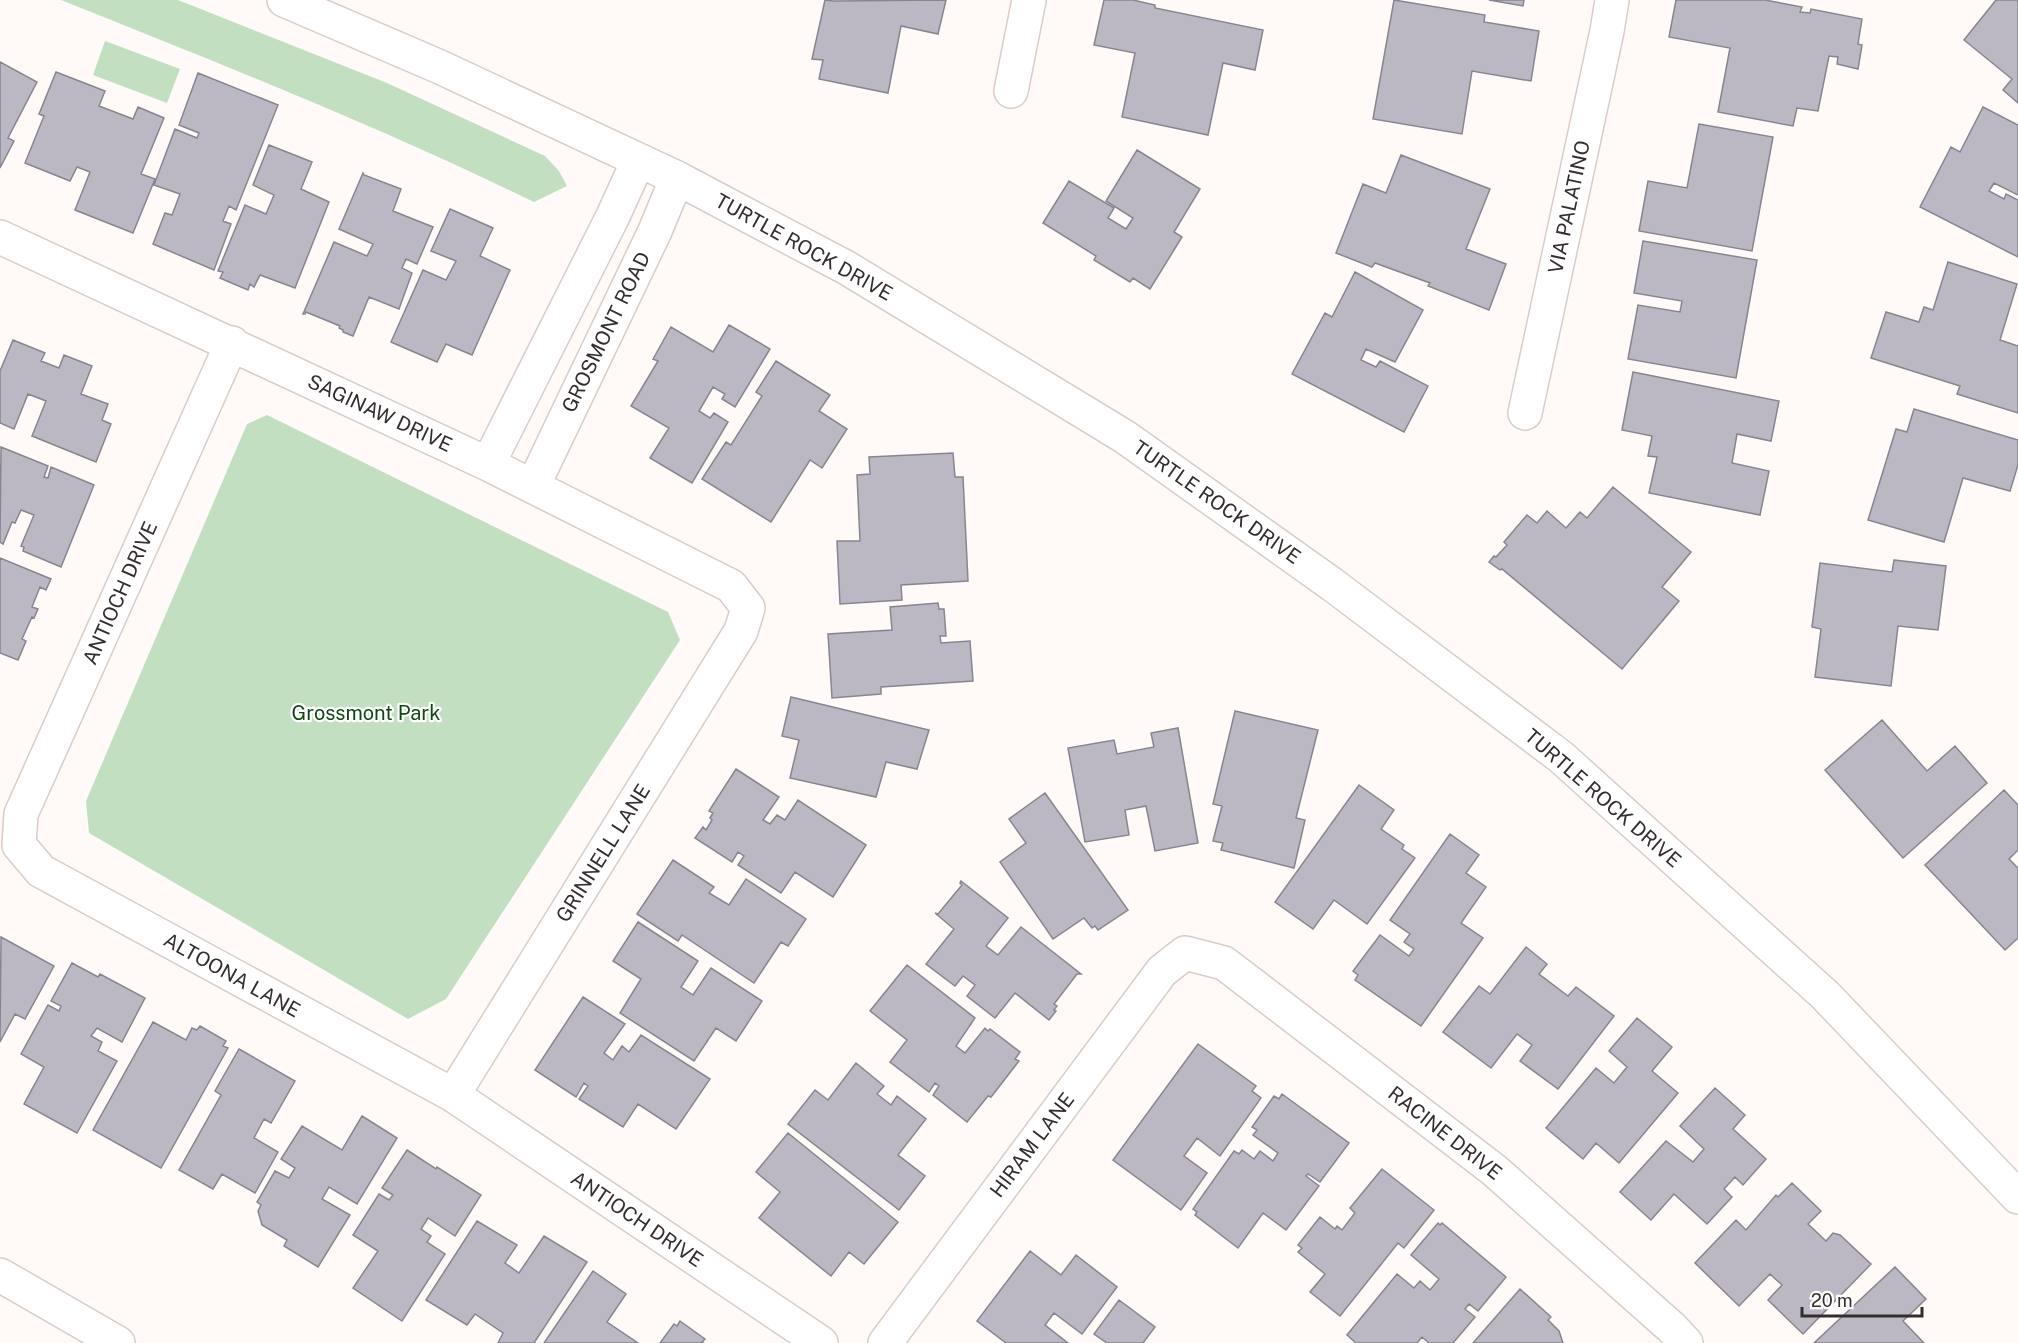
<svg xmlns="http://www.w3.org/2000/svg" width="2018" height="1343" viewBox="0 0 2018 1343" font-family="'Public Sans',sans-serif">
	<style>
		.green { fill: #c2dfc1 }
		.building { fill: #bbb8c4; stroke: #878590; stroke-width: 1.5 }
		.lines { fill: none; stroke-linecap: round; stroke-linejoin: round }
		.minor-casing { stroke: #d9cdc6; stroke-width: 36 }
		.tertiary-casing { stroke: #d9cdc6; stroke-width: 36 }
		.primary-casing { stroke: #d9cdc6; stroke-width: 36 }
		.minor { stroke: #fff; stroke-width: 33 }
		.tertiary { stroke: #fff; stroke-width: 33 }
		.primary { stroke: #fff; stroke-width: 33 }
		.labels { text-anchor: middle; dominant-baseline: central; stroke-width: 4.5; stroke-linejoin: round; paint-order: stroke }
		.street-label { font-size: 20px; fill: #332e2c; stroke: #fff }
		.park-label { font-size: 20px; fill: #0e4812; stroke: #fff }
	</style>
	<rect width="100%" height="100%" fill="#fffaf7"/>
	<path class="green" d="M61 0H178L387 83 545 156 559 171 567 186 534 202C380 127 221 64 61 0Z
		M105 41 180 69 167 103 93 75Z
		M267 415 668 612 680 640 446 999 408 1019 89 833 86 801 247 424Z"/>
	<path class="building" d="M825 0 834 1 946 0 938 34 901 26 888 93 819 79 823 60 812 59Z
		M1104 0H1133L1155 5V8L1263 30 1255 70 1223 63 1208 135 1122 117 1135 53 1094 45Z
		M1394 0 1485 15 1484 22 1539 31 1531 81 1472 71 1462 134 1373 119Z
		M1489 0H1524L1523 6Z
		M1676 0H1765L1802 7 1800 12 1810 13 1811 9 1862 19 1858 44 1862 45 1858 69 1837 64 1838 57 1829 56 1818 111 1797 108 1793 126 1718 112 1730 48 1669 37Z
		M1996 0H2018V103L2003 90 2012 79 1964 40Z
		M0 62 37 82 8 138 14 141 0 168Z
		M56 72 105 91 99 106 133 119 138 107 164 118 141 174 155 179 133 233 75 210 90 172 77 167 70 181 25 163 44 116 39 114Z
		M198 73 278 105 236 210 229 206 223 221 231 224 214 270 153 244 165 213 172 215 180 194 154 185 175 129 197 138 199 133 179 125Z
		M1983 107 2018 125V195L1994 183 1989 191 2004 199 2006 194 2018 200V257L1920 207 1951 147 1960 152Z
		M1699 124 1773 137 1752 251 1639 231 1648 181 1687 188Z
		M269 145 312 162 301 189 329 202 295 288 260 275 254 287 250 284 248 290 220 278 223 272 218 271 245 205 266 214 274 195 253 185Z
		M1137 150 1200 189 1174 232 1182 237 1150 289 1133 278 1130 282 1094 260 1096 256 1043 223 1069 181 1114 208 1108 218 1126 229 1133 218 1106 201Z
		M1401 155 1490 189 1466 249 1506 264 1489 310 1428 286 1430 283 1375 263 1372 267 1336 253 1363 184 1386 193Z
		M363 173 364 175 401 189 393 211 433 227 417 264 406 259 402 268 412 273 399 309 369 297 353 336 343 332V330L339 328 340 326 306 312 305 314H303L334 242 367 256 373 244 339 229Z
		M450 209 493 228 480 256 510 270 472 355 446 344 437 362 391 342 423 270 446 280 456 261 431 251Z
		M1643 241 1757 260 1736 378 1628 359 1638 305 1680 312 1682 301 1634 293Z
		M1948 262 2017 284 2000 340 2018 346V413L1957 394 1960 386 1871 358 1886 312 1919 322 1924 307 1933 310Z
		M1355 272 1423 310 1395 362 1366 349 1361 360 1376 367 1380 361 1428 386 1404 432 1292 374 1325 313 1332 317Z
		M729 325 770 349 735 407 722 399 725 394 713 387 699 411 710 418 714 413 728 422 692 483 650 458 669 428 631 406 658 361 653 359 671 327 713 352Z
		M13 340 45 353 41 361 59 368 64 355 92 366 81 394 108 404 102 420 111 424 96 462 32 436 46 401 28 394 14 429 0 423V371Z
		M776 361 830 395 819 411 847 429 822 468 810 460 771 522 702 479 726 442 731 445 762 396 756 392Z
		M1633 372 1779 401 1771 441 1737 434 1732 463 1769 471 1760 515 1649 493 1657 457 1648 456 1652 436 1622 430Z
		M1914 409 2018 440V465L2010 491 1963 478 1944 542 1868 520 1896 429 1907 432Z
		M1 447 48 466 44 477 48 478 51 467 94 485 61 567 23 551 24 547 21 546 34 515 21 510 15 523 12 522 3 544 0 542Z
		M953 453 955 477H963L968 581 901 585 902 600 840 604 837 541H860L857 475 870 474 869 457Z
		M1613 487 1691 552 1662 587 1679 601 1622 669 1502 569 1500 570 1489 562 1494 556 1496 557 1507 545 1504 542 1527 515 1537 523 1547 511 1566 528 1580 512 1587 518Z
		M0 558 51 579 46 590 40 587 32 607 38 609 34 618 32 617 22 639 26 641 18 660 0 653Z
		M1894 560 1946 566 1938 630 1898 626 1891 686 1815 677 1821 629 1812 627 1820 563 1892 572Z
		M938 603 939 609H944L946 636H940L941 643 970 641 973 681 881 687V694L832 698 828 634 892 630 890 607Z
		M791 697 929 730 917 769 886 762 876 797 790 778 799 740 782 736Z
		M1235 711 1318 730 1296 818 1305 820 1294 868 1221 850 1223 843 1213 841 1222 806 1213 804Z
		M1882 720 1927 771 1955 746 1987 783 1903 858 1825 770Z
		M1178 728 1198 843 1155 851 1146 806 1125 810 1129 835 1085 842 1068 748 1114 740 1117 754 1154 747 1151 733Z
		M736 769 779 797 763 820 770 824 777 815 785 820 798 800 866 845 833 897 795 872 781 893 738 865 744 856 738 852 732 862 695 838 703 827 706 830 712 820 710 818 713 813 709 811Z
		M1359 785 1394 810 1381 829 1404 845 1402 849 1415 858 1367 924 1334 900 1313 929 1275 902Z
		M2004 790 2018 805V850L2009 859 2018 868V938L2005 950 1925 865Z
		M1045 793 1128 910 1098 930 1095 926 1092 928 1084 918 1053 939 1000 862 1026 843 1009 819Z
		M1450 834 1479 855 1466 873 1486 887 1461 923 1483 938 1421 1026 1355 980 1358 975 1353 971 1380 935 1409 956 1414 949 1404 942 1410 934 1390 920Z
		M673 860 714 887 709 893 729 905 746 879 806 919 788 946 781 942 754 983 682 935 678 941 637 914Z
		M961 881 1008 918 986 946 998 955 1021 927 1081 974H1077L1054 1004 1057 1006 1054 1010 1056 1011 1049 1020 1015 993 995 1018 967 996 975 985 963 976 955 986 926 964 954 929 935 913 938 914 962 885 960 883Z
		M638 922 698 961 681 987 693 995 711 968 762 1001 736 1041 716 1028 694 1061 620 1013 641 979 613 961Z
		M1 937 54 966 25 1019 15 1014 0 1042Z
		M1526 947 1547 964 1539 974 1568 996 1576 987 1614 1016 1558 1089 1520 1061 1532 1045 1517 1034 1491 1068 1443 1032 1479 986 1490 994Z
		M72 963 98 977 100 974 145 998 122 1042 97 1028 91 1036 102 1042 98 1051 117 1061 77 1133 24 1104 44 1067 21 1054 48 1005 59 1011 61 1006 51 1001Z
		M907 965 975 1018 956 1046 965 1053 985 1028 988 1031 990 1029 1020 1052 1015 1059 1019 1061 991 1097 988 1096 967 1122 933 1095 939 1086 935 1083 929 1092 890 1062 907 1040 870 1011Z
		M583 997 625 1024 604 1053 613 1060 622 1046 629 1052 641 1035 710 1079 676 1129 638 1104 623 1127 579 1099 588 1086 584 1083 576 1097 535 1070Z
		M1637 1018 1672 1047 1652 1071 1678 1093 1619 1163 1596 1143 1583 1159 1546 1128 1596 1068 1614 1083 1627 1067 1609 1051Z
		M153 1022 186 1040 192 1028 197 1030 200 1026 226 1041 223 1046 228 1048 161 1168 93 1130Z
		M1198 1044 1256 1086 1252 1091 1261 1098 1220 1156 1197 1138 1184 1156 1207 1173 1181 1210 1113 1160Z
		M239 1049 295 1081 271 1123 264 1119 254 1138 278 1152 255 1193 222 1174 213 1189 179 1170 221 1095 215 1091Z
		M856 1063 884 1086 877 1094 891 1105 897 1096 926 1119 898 1155 925 1176 899 1210 788 1124 815 1090 828 1100Z
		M1715 1088 1745 1115 1733 1129 1766 1159 1743 1185 1735 1177 1724 1189 1732 1197 1707 1224 1674 1194 1651 1220 1620 1192 1666 1141 1693 1162 1704 1149 1680 1126Z
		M1282 1094 1349 1143 1320 1182 1308 1174 1306 1176 1319 1186 1286 1230 1263 1213 1238 1248 1195 1215 1197 1212 1193 1209 1234 1151 1239 1154 1242 1150 1254 1159 1260 1151 1273 1161 1278 1153 1253 1135 1257 1130 1252 1127 1274 1096 1279 1099Z
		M362 1116 397 1138 357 1204 329 1187 322 1199 350 1215 318 1267 284 1246 287 1240 262 1225 258 1211 261 1205 257 1202 275 1171 289 1178 295 1168 281 1159 302 1126 342 1150Z
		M788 1133 898 1222 864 1264 849 1252 831 1276 759 1218 780 1192 756 1172Z
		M407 1150 436 1169 437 1167 481 1195 455 1236 428 1218 421 1229 431 1236 427 1242 445 1254 402 1321 353 1288 378 1251 353 1235 379 1194 389 1200 393 1195 382 1188Z
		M1382 1169 1434 1210 1404 1248 1398 1243 1340 1316 1310 1292 1325 1274 1298 1252 1302 1248 1298 1245 1320 1217 1335 1229 1337 1226 1342 1230 1355 1213 1350 1208Z
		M1792 1183 1821 1211 1808 1224 1826 1241 1833 1233 1840 1235 1871 1264 1803 1334 1768 1300 1782 1285 1770 1274 1739 1306 1695 1263 1736 1220 1746 1230 1776 1195 1778 1197Z
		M477 1221 517 1245 505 1263 519 1273 544 1236 587 1262 534 1343H498L503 1333 475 1314 467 1325 426 1300Z
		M1438 1223 1440 1225 1442 1223 1506 1277 1478 1311 1469 1304 1465 1309 1475 1317 1453 1343H1429L1422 1337 1417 1343H1356L1347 1335 1397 1274 1414 1288 1420 1281 1430 1290 1439 1279 1411 1255Z
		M1030 1251 1061 1275 1076 1255 1117 1287 1082 1334 1054 1313 1045 1325 1068 1343H1006L977 1321Z
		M1895 1267 1926 1299 1903 1321 1924 1343H1814Z
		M593 1271 626 1294 607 1322 638 1343H544Z
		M1520 1289 1551 1317 1548 1320 1559 1331 1563 1343H1473Z
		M1119 1300 1155 1327 1143 1343H1107L1094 1334Z
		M680 1321 705 1339 702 1342 704 1343H660L674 1324 677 1326Z"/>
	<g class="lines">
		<defs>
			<path id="minor" d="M1011 91 1029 0
				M0 237 488 464 731 586 748 608 741 631 453 1095
				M232 343 21 814 19 845 41 871 453 1095 821 1343
				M1525 413 1607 31 1612 0
				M488 464 613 216 638 161
				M533 486 655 231 677 178
				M885 1343 1162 971 1185 953 1224 963 1494 1170 1672 1328 1686 1343"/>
			<path id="tertiary" d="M284 0 440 67 677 178 847 268 1125 437 1333 585 1561 757 1825 995 2018 1197"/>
			<path id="primary" d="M0 1275 118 1343"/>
		</defs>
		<use href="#minor" class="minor-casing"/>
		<use href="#tertiary" class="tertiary-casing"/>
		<use href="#primary" class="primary-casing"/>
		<use href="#minor" class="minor"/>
		<use href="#tertiary" class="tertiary"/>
		<use href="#primary" class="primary"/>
	</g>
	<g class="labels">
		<g class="street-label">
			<text transform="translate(1569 207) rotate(-78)">VIA PALATINO</text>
			<text transform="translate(804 247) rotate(29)">TURTLE ROCK DRIVE</text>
			<text transform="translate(606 332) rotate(-64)">GROSMONT ROAD</text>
			<text transform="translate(380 413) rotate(25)">SAGINAW DRIVE</text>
			<text transform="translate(1217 502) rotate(35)">TURTLE ROCK DRIVE</text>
			<text transform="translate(120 593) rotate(-66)">ANTIOCH DRIVE</text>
			<text transform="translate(1603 798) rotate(41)">TURTLE ROCK DRIVE</text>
			<text transform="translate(603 853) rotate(-58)">GRINNELL LANE</text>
			<text transform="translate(232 975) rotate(29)">ALTOONA LANE</text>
			<text transform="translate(1445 1133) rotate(38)">RACINE DRIVE</text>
			<text transform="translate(1032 1145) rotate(-53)">HIRAM LANE</text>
			<text transform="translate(637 1219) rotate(34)">ANTIOCH DRIVE</text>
		</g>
		<g class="park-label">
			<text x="366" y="713">Grossmont Park</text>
		</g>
	</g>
	<path d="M1802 1307v9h120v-9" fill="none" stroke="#332e2c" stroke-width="3"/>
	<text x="1811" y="1307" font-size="18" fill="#332e2c" stroke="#ffffff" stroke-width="4.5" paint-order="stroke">20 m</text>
</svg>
